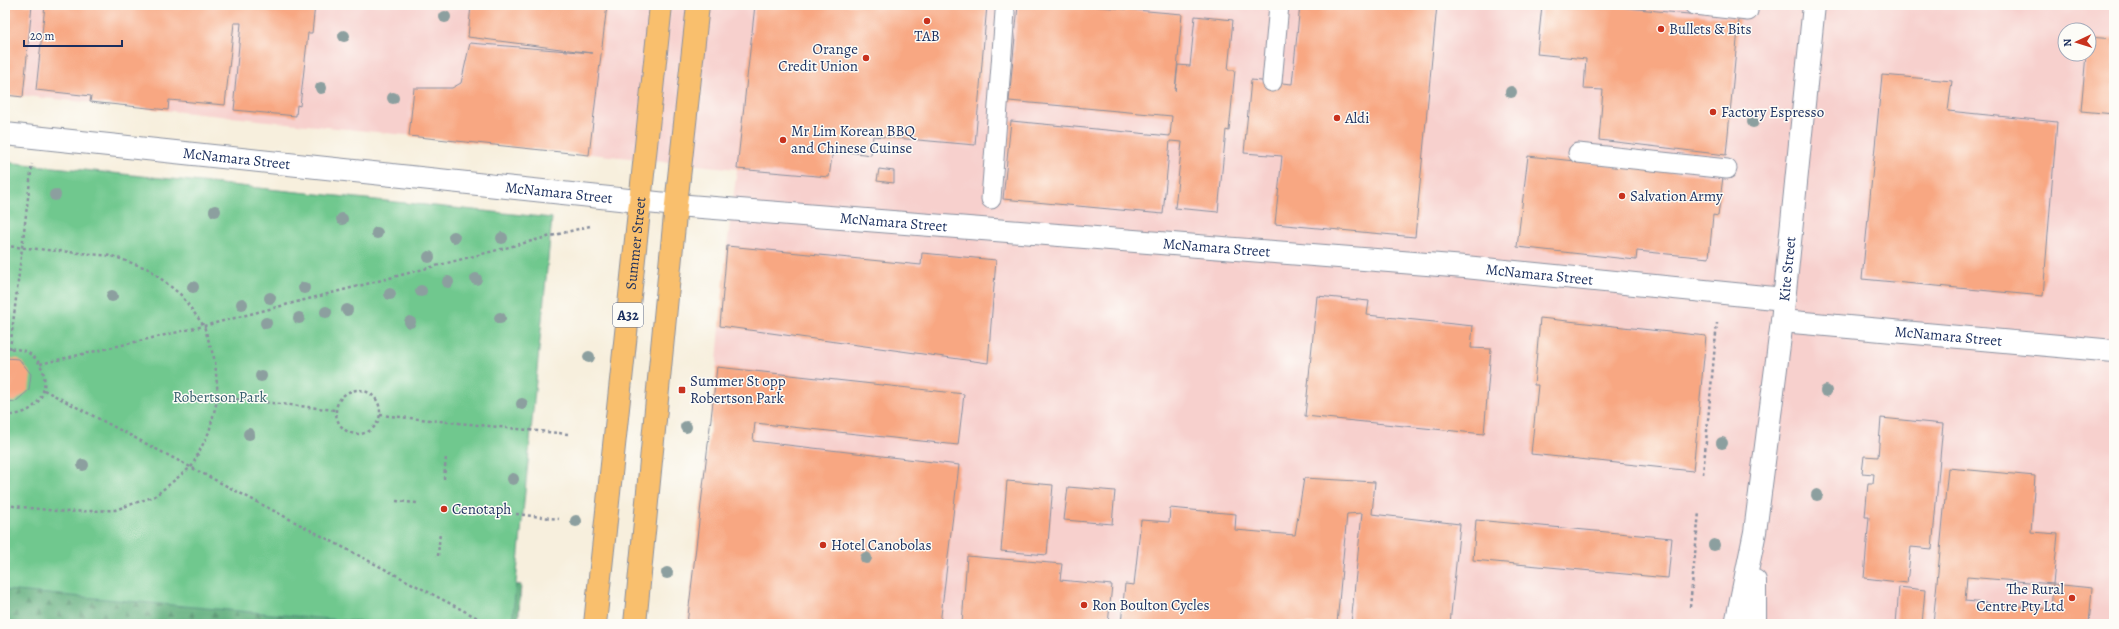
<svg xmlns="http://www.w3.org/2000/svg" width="2119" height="629" viewBox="0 0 2119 629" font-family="Alegreya,serif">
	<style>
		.built { fill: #f7d0cd; fill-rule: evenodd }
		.forest { fill: url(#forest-firs); stroke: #3b6e6c }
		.park { fill: #6fc88e; stroke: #457c76 }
		.building { fill: #f8a782 }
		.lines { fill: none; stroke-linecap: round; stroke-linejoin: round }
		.service-casing { stroke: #898f9e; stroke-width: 21 }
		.minor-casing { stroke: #898f9e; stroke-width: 24 }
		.trunk-casing { stroke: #898f9e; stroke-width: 24 }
		.path { stroke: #898f9e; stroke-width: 2.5; stroke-dasharray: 3 3; stroke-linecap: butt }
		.service { stroke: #fff; stroke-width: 19 }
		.minor { stroke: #fff; stroke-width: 22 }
		.trunk { stroke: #f9bf6d; stroke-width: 22 }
		.tree { fill: #8c9f9f }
		.poi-dot { fill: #c8321e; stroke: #fdfcf7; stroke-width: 1.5 }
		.labels { text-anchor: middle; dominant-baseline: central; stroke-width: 3; stroke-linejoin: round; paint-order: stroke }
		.shield { fill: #fdfcf7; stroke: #5f6c8c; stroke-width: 1 }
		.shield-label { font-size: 14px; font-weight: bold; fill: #1b2f5e }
		.poi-label { font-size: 15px; fill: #1b2f5e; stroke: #fdfcf7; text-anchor: start }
		.street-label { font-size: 15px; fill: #1b2f5e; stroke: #fdfcf7 }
		.park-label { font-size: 15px; fill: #345d6c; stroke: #fdfcf7 }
	</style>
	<defs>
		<pattern id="forest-firs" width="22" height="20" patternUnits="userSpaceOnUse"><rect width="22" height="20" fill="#5bac79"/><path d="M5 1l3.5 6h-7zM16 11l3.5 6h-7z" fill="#4a8c66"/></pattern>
	</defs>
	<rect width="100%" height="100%" fill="#fdfcf7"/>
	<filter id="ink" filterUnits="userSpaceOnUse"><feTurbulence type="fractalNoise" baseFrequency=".025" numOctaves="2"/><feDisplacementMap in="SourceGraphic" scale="8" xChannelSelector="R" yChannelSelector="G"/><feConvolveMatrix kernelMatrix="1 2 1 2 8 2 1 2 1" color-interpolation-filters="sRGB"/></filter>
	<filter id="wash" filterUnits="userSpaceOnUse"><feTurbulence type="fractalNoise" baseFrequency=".012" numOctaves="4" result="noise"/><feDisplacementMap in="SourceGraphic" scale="16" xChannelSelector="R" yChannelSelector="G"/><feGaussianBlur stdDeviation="0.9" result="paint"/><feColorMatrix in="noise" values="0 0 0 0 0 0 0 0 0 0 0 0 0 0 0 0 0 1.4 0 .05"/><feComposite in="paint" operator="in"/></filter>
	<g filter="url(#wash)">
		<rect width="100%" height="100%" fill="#f7efdd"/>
		<path class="built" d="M5 5H2114V624H687L712 418 727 246 737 169 5 94ZM2065 30H2089V54H2065Z"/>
		<path class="forest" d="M5 514 521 585 518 624H5Z"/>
		<path class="park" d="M5 162 552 218 512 624H384L5 590Z"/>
		<g id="blocks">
			<path class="building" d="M5 5H32L23 97 5 95Z
				M45 5H315L312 33H308L300 106 297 105 296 116 234 110 235 101 234 99 241 23H234L225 105 169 100 168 110 90 102 91 96 36 90Z
				M471 5H607L589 155 409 136 414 88H452L461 83 470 43 592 53 468 37Z
				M755 5H987L975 145 873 136 871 155 833 150 829 177 737 169Z
				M1018 5H1078L1182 14 1175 91 1178 65 1190 66 1195 16 1233 20 1228 70H1235L1229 131 1226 130 1218 212 1175 208 1182 142 1170 141 1163 214 1003 199 1011 121 1170 136 1172 116 1009 101Z
				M1300 5H1437L1415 237 1275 224 1282 156 1244 153 1251 80 1292 84Z
				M1542 5H1597L1739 19 1726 155 1599 140 1603 90 1584 89 1586 59 1537 54Z
				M2089 37 2114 39V114L2081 111 2086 54H2089Z
				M1882 75 1952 81 1948 111 2057 122 2043 296 1862 279Z
				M1528 156 1723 177 1718 216 1713 215 1709 258 1637 251 1636 260 1517 247Z
				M879 169 894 171V183L877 181Z
				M727 246 921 265 922 253 996 260 988 363 720 326Z
				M1317 296 1369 301 1367 315 1473 326 1471 348 1491 349 1484 434 1305 416Z
				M1540 318 1706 336 1693 471 1531 454 1538 385H1534Z
				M5 358 19 359 31 374 29 390 15 402 5 401Z
				M717 367 964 394 958 445 755 423 753 441 959 465 940 624H687Z
				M1881 418 1943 424 1932 549 1911 547 1907 583 1864 578 1869 517H1865L1868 483H1873L1874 474 1862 473 1864 456 1878 457Z
				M1948 468 2035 476 2031 532 2058 534 2053 584 1967 577 1965 601 2051 609 2053 584 2092 588 2089 624H1933Z
				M1304 478 1375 482 1372 514 1460 524 1450 624H1351L1362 513 1347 514 1337 624H1121L1125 584 1134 585 1141 520 1169 522 1170 508 1236 514 1235 530 1295 535Z
				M1007 481 1053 485 1047 555 1001 551Z
				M1068 487 1115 491 1112 524 1064 520Z
				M1476 520 1672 538 1668 578 1473 560Z
				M967 556 1062 564 1060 580 1112 585 1108 624H962Z
				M1899 587 1925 590 1922 624H1896Z"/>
		</g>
	</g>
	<g filter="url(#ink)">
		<use href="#blocks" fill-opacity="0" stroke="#898f9e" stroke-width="1"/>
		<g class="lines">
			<defs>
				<path id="service" d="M1694 5 1748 11
					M1272 82 1279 5
					M1578 153 1727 169
					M991 199 1005 12"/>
				<g id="minor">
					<path id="s1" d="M5 134 676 205 1465 267 1784 299"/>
					<path id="s2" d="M1782 321 2114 351"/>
					<path d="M1755 581V624"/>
					<path id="s3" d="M1736 624 1755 532 1782 321 1814 5"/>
				</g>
				<g id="trunk">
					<path id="s4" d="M595 624 661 5"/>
					<path d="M635 624 676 205 698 5"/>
				</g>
			</defs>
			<use href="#service" class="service-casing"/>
			<use href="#minor" class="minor-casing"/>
			<use href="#trunk" class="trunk-casing"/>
			<path class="path" d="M5 246 112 256 149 269 181 295 204 326 215 361 218 397 209 432 192 466 155 496 115 510 65 512 5 505
				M5 349C56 343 59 418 5 415
				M10 349 32 164
				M40 364 204 326 590 226
				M336 412a22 22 0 1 1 44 0a22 22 0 1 1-44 0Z
				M44 390 489 624
				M218 397 335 410
				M380 415 568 434
				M1703 474 1717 323
				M444 479 446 457
				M396 501 417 503
				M516 514 559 519
				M438 556 440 532
				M1690 607 1699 512"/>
			<use href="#service" class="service"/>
			<use href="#minor" class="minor"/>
			<use href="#trunk" class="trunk"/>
		</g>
		<g class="tree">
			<circle cx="445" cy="17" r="6"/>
			<circle cx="344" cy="36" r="6"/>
			<circle cx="321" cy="88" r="6"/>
			<circle cx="1511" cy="92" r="6"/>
			<circle cx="393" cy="98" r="6"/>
			<circle cx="1753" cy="122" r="6"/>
			<circle cx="55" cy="195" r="6"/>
			<circle cx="215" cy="211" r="6"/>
			<circle cx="342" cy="219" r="6"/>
			<circle cx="377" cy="233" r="6"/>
			<circle cx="454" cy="237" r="6"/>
			<circle cx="502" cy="238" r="6"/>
			<circle cx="429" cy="257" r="6"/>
			<circle cx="476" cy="279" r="6"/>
			<circle cx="448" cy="282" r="6"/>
			<circle cx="193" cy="287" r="6"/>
			<circle cx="304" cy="288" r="6"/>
			<circle cx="421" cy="291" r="6"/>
			<circle cx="390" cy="294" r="6"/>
			<circle cx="112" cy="296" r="6"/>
			<circle cx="270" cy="298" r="6"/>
			<circle cx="242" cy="304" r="6"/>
			<circle cx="347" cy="310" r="6"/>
			<circle cx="326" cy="312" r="6"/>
			<circle cx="299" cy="318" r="6"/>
			<circle cx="500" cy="318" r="6"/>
			<circle cx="410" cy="322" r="6"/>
			<circle cx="266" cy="323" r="6"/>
			<circle cx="589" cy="357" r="6"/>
			<circle cx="261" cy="376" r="6"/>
			<circle cx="1826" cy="391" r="6"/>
			<circle cx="522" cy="404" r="6"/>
			<circle cx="686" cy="427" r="6"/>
			<circle cx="249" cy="434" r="6"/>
			<circle cx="1722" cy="443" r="6"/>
			<circle cx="83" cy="465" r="6"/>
			<circle cx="513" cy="479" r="6"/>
			<circle cx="1817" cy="495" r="6"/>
			<circle cx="576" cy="521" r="6"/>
			<circle cx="1714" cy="545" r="6"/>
			<circle cx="866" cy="558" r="6"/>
			<circle cx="667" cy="573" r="6"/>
		</g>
	</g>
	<g class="poi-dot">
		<circle cx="927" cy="21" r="4"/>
		<circle cx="1661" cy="29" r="4"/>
		<circle cx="866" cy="58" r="4"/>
		<circle cx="1713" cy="112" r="4"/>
		<circle cx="1337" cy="118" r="4"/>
		<circle cx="783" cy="140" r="4"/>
		<circle cx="1622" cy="196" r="4"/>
		<rect x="678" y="386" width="8" height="8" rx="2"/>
		<circle cx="444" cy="509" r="4"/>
		<circle cx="823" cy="545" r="4"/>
		<circle cx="2072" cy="598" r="4"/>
		<circle cx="1084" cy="605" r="4"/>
	</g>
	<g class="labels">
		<rect class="shield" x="613" y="303" width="30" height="24" rx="3"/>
		<g class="shield-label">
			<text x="628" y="315">A32</text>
		</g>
		<g class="poi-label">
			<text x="1669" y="29">Bullets &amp; Bits</text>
			<text x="927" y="36" text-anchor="middle">TAB</text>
			<text x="858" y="49" text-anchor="end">Orange<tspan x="858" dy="17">Credit Union</tspan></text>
			<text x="1721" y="112">Factory Espresso</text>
			<text x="1345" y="118">Aldi</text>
			<text x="791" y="131">Mr Lim Korean BBQ<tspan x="791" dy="17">and Chinese Cuinse</tspan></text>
			<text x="1630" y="196">Salvation Army</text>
			<text x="690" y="381">Summer St opp<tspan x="690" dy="17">Robertson Park</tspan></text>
			<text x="452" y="509">Cenotaph</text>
			<text x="831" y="545">Hotel Canobolas</text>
			<text x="2064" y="589" text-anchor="end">The Rural<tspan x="2064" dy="17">Centre Pty Ltd</tspan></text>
			<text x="1092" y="605">Ron Boulton Cycles</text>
		</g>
		<g class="street-label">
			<text stroke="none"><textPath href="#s1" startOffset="233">McNamara Street</textPath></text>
			<text stroke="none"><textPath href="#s1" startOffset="557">McNamara Street</textPath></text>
			<text stroke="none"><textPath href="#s1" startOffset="893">McNamara Street</textPath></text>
			<text stroke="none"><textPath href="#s4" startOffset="383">Summer Street</textPath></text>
			<text stroke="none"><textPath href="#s1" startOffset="1217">McNamara Street</textPath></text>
			<text stroke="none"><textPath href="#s3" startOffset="359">Kite Street</textPath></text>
			<text stroke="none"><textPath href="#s1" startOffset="1541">McNamara Street</textPath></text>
			<text stroke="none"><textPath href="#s2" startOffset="167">McNamara Street</textPath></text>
		</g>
		<g class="park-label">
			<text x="220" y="397">Robertson Park</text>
		</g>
	</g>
	<rect width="2119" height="629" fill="none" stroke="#fdfcf7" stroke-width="20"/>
	<g transform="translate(2077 42) rotate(266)"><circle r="19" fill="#fdfcf7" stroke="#a3aaba"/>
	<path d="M0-3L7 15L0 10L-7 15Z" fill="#c8321e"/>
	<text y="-6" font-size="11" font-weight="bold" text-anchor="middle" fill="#1b2f5e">N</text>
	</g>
	<path d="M24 40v6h98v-6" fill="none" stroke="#1b2f5e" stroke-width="2"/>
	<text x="30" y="40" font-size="12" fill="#1b2f5e" stroke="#fdfcf7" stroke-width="3" paint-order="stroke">20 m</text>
</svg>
